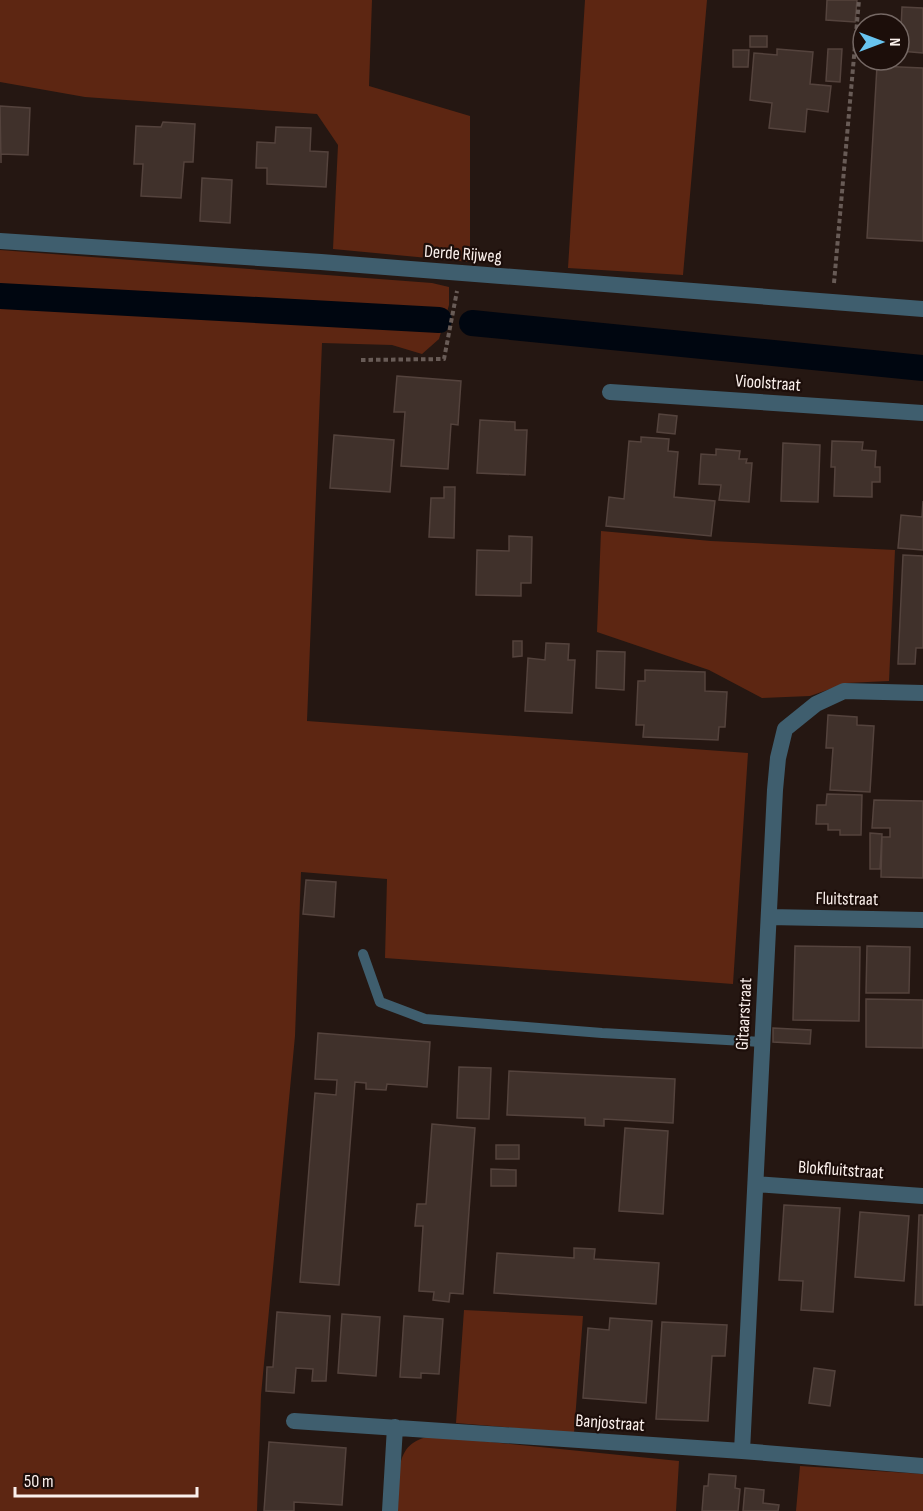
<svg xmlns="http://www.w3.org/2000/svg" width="923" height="1511" viewBox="0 0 923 1511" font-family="'Sofia Sans Condensed',sans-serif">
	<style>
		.green { fill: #5d2612 }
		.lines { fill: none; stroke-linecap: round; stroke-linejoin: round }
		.canal { stroke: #000610; stroke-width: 26 }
		.building { fill: #40312b; stroke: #54433d; stroke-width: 1.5 }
		.path { stroke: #685b56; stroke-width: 4; stroke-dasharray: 4.5 3; stroke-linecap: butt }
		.service { stroke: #3f5e6e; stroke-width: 10 }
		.minor { stroke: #3f5e6e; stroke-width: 16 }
		.tertiary { stroke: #3f5e6e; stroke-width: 16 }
		.labels { text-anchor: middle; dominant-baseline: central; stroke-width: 4.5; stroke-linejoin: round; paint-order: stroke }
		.street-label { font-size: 18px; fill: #fbf0ec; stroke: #1c0e0a }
	</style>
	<rect width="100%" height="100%" fill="#251712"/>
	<path class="green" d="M0 0H372L369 86 470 116V262L333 249 338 145 317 114 85 97 0 82Z
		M585 0H707L683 275 568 268Z
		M0 250 432 283 449 287V305L439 339 422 354 392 345 322 343 307 721 748 753 733 984 385 958 387 879 301 872 295 1036 261 1395 257 1511H0Z
		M601 531 711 541 895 550 889 681 847 683 810 696 762 698 709 670 597 632Z
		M464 1310 583 1316 574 1433 456 1423Z
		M432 1436 679 1461 676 1511H398C400 1479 391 1442 432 1436Z
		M800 1466 923 1474V1511H796Z"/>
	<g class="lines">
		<path class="canal" d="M0 296 439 320
			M472 323 923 368"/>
	</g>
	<path class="building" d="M827 0H857L855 22 826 20Z
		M902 7 923 8V53L900 51Z
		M750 36H767V47H750Z
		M777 49 813 52 810 84 831 86 828 112 807 109 805 132 769 128 772 103 750 100 754 53 777 55Z
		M828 49H842L840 82 826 81Z
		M733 50H749L748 67H733Z
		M877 66 923 68V241L867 238Z
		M0 106 30 108 28 155 1 154V163Z
		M163 122 195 124 193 162H184L181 198 141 196 143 164H134L136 126 161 127Z
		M276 127 311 128 310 151 328 152 326 187 267 184V168H256L257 142 275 143Z
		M202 178 232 180 230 223 200 221Z
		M397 376 461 381 458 425 451 424 448 469 401 466 405 412H394Z
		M659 414 677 416 675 434 657 432Z
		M480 420 515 422V430H527L525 475 477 473Z
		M334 435 394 440 390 492 330 488Z
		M641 437 669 439 668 451 678 452 674 497 715 501 711 536 606 526 609 497 624 499 629 441 641 442Z
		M832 441 863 442 862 450 876 451 875 467H880V482H872V497L834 496 835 467H831Z
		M783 443 820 445 818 502 781 501Z
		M716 449 740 451 739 459H747L746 463H752L749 502 719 500 721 485 699 484 701 454 716 455Z
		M444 487H455L454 538 429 537 431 498H444Z
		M923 501V550L898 548 901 515 922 517Z
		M509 536 532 537 531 583H521V596L476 595 477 550 509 551Z
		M903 555 923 556V648H916L915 664H898Z
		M513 641H522V656L513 657Z
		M546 643 569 644 568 660H575L572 713 525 711 528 658 545 660Z
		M597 651 625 652 624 690 596 688Z
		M645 670 705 672V691L727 692 725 727H719L718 740 643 737 644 725H636L638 681H645Z
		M828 715 857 717V725L874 726 870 792 830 790 833 748H826Z
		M827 794 862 795 861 835H840V830H828V824H816L817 805H826Z
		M874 800 923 801V878L881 877 882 837H890V828H872Z
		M870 833 882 834 880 869H870Z
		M306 880 336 882 334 917 303 914Z
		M795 946 860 947 859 1021 793 1020Z
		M867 946 910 947 909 993H866Z
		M866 999 923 1000V1048L866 1047Z
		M773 1028 811 1030 810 1044 773 1042Z
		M318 1033 430 1042 427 1087 387 1084 386 1090 366 1089V1083L355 1082 339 1285 300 1282 315 1093 336 1095 337 1080 315 1079Z
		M459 1067 491 1068 489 1119 457 1118Z
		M509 1071 675 1079 673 1123 604 1119V1126L585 1125V1118L507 1115Z
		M432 1124 475 1128 463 1294 450 1293 449 1302 433 1300 434 1292 419 1291 423 1226H415L417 1204H426Z
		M625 1128 668 1131 663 1214 619 1211Z
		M496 1145H519V1159H496Z
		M491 1169 516 1170V1186H491Z
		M784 1205 840 1208 833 1312 801 1310 803 1281 779 1280Z
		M860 1212 909 1216 904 1281 855 1277Z
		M919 1215H923V1305H915Z
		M574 1248 595 1249 594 1259 659 1263 656 1304 494 1293 497 1253 574 1258Z
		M277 1312 330 1316 326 1381H312L313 1369 296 1368 294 1393 266 1391 267 1367H273Z
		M342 1314 380 1317 376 1376 338 1373Z
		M404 1316 443 1319 439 1374 421 1373V1378L400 1377Z
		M610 1318 652 1321 646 1403 583 1398 588 1328 609 1330Z
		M662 1322 727 1325 725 1356H712L708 1421 656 1419Z
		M814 1368 835 1371 830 1406 809 1403Z
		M269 1442 346 1448 342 1505 294 1502V1511H264Z
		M709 1474 736 1476 735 1488 740 1489 738 1511H702L704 1486H708Z
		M745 1488 764 1490 763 1503 779 1505 778 1511H743Z"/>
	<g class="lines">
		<path class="path" d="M834 283 859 0
			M361 360 444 359 457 291"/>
		<path class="service" d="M363 954 380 1002 425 1019 602 1033 762 1042"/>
		<path class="minor" d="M610 392 923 413
			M769 917 923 920
			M756 1184 923 1196
			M294 1421 742 1451 923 1466
			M742 1451 775 790 778 758 785 729 816 704 844 691 923 693
			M390 1511 395 1427"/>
		<path class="tertiary" d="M0 241 321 262 923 309"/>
	</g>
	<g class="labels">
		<g class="street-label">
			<text transform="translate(463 254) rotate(4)">Derde Rijweg</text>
			<text transform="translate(768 383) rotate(4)">Vioolstraat</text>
			<text transform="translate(847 899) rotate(1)">Fluitstraat</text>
			<text transform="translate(744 1014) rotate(-87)">Gitaarstraat</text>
			<text transform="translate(841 1170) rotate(4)">Blokfluitstraat</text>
			<text transform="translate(610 1423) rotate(4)">Banjostraat</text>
		</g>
	</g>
	<g transform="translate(881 42) rotate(90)"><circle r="28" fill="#1c0e0a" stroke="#756864" stroke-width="1.5"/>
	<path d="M0-4.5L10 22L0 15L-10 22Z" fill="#68c4f0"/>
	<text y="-9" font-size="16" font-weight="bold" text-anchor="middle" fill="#fbf0ec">N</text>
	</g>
	<path d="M15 1487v9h182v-9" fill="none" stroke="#fbf0ec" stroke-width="3"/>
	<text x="24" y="1487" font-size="18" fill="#fbf0ec" stroke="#1c0e0a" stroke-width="4.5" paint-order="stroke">50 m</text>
</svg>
